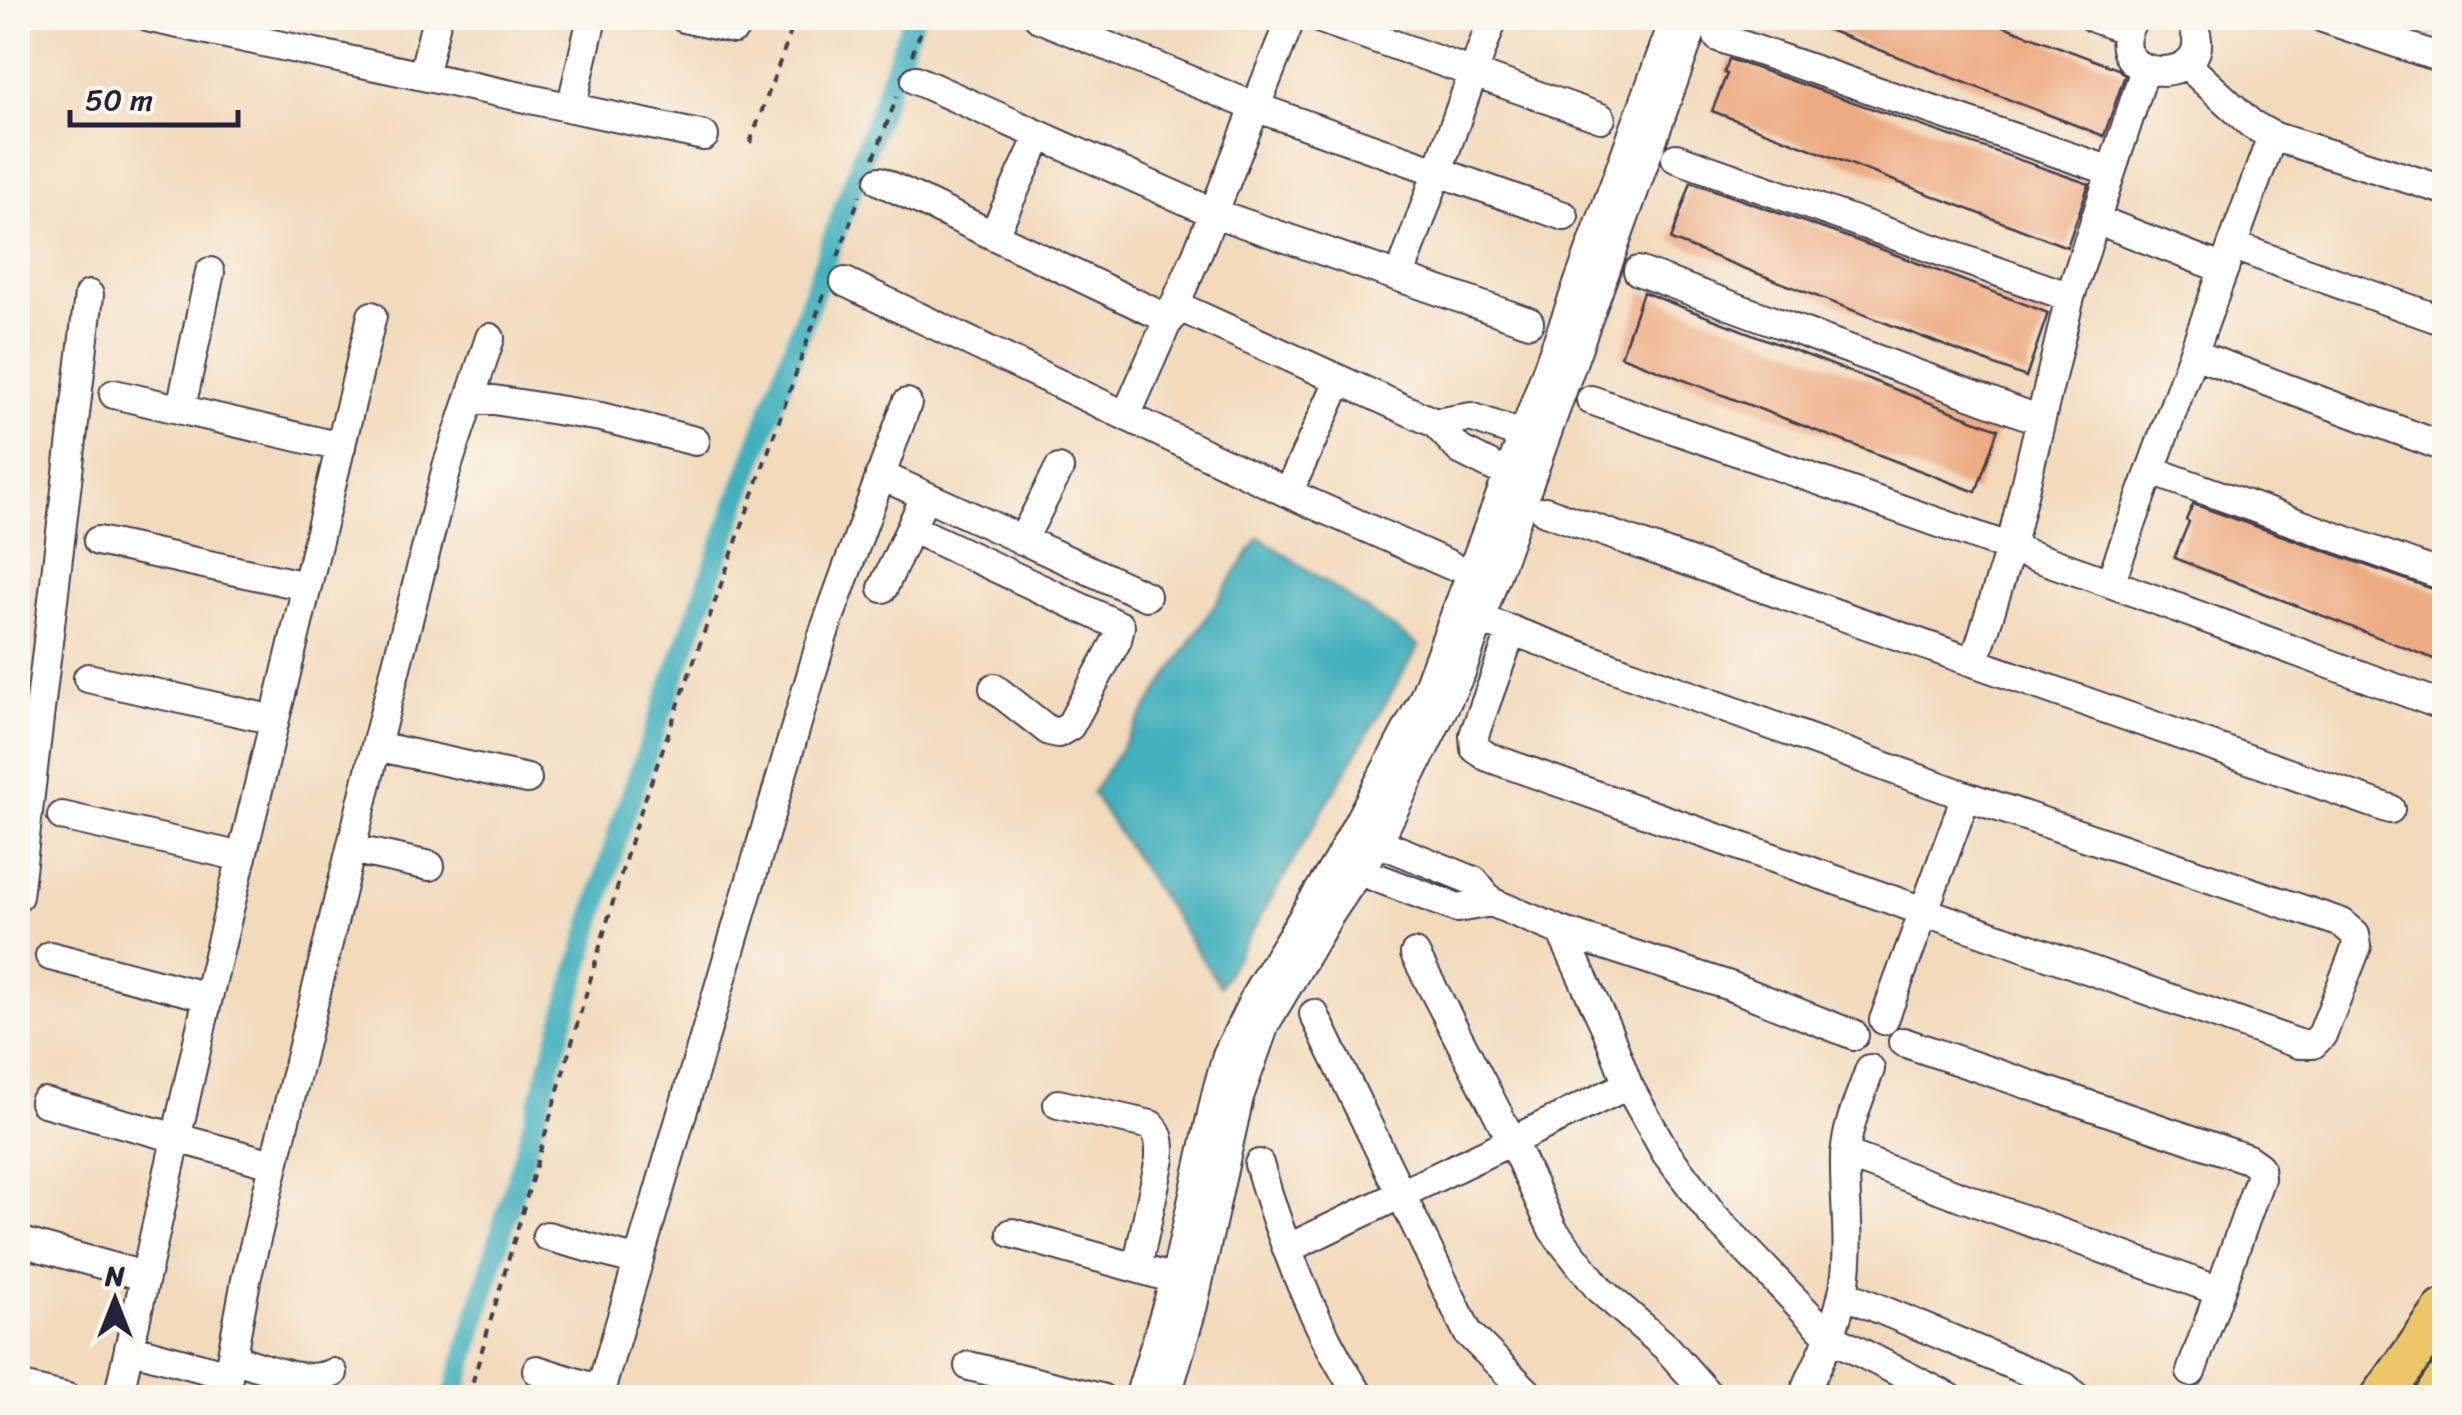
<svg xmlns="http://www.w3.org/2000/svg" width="2462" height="1415" viewBox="0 0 2462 1415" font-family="Sriracha,sans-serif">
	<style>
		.water { fill: #42b1bd; stroke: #326a7c; stroke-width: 2.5 }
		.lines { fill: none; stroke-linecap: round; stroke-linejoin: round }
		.canal { stroke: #42b1bd; stroke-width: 22 }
		.building { fill: #edab82 }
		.minor-casing { stroke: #413e4e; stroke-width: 32 }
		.highway-casing { stroke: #413e4e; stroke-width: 45 }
		.path { stroke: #413e4e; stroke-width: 4; stroke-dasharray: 8 8; stroke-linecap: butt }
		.minor { stroke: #fff; stroke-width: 28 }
		.highway { stroke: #ecc669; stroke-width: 40 }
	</style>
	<rect width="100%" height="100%" fill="#fbf7ec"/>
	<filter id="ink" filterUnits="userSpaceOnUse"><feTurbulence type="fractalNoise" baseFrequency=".01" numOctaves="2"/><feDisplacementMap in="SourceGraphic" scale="20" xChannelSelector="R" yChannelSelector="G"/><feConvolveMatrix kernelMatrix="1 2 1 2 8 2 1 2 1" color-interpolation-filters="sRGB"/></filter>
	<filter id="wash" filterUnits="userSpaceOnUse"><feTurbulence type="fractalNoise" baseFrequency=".0048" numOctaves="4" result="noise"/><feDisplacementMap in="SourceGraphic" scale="40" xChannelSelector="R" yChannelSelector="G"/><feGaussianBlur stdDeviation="2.25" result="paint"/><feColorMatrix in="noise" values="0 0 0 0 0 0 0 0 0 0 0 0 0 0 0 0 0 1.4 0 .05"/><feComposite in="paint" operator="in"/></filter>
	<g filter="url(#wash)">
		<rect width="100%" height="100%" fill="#f2dabb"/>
		<path class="water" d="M1259 537 1419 646 1220 986 1092 793Z"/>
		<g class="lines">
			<path class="canal" d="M453 1398 620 827 913 18"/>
		</g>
		<g id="blocks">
			<path class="building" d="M1797 18H1982L2118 69 2125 75 2104 136Z
				M1729 59 2089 184 2067 247 1712 111 1727 74 1724 73Z
				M1691 182 1886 251 2048 313 2026 377 1671 240Z
				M1643 292 1998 429 1976 492 1621 356Z
				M2193 504 2444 593V663L2174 558 2189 522 2186 520Z"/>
		</g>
	</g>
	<g filter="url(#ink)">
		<use href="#blocks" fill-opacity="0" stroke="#413e4e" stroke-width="2.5"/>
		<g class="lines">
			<defs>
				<path id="minor" d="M151 18 704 136
					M684 18 734 29
					M1039 18 1255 107 1564 216
					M1318 18 1601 118
					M2094 18 2127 30
					M2134 18C2090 88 2232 89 2189 18
					M2323 18 2444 59
					M1718 37 2111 171
					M2186 64 2251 124 2272 136 2444 190
					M423 76 437 18
					M916 80 1214 213 1529 322
					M571 108 592 18
					M1676 158 2070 297
					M880 181 1170 320
					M2095 219 2224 269
					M994 234 1039 137
					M2233 246 2444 321
					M1638 271 2040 420
					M1400 276 1493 18
					M845 282 1288 493 1450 565
					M1175 305 1435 423 1460 450 1524 482
					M2194 354 2444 447
					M114 394 341 447
					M470 400H494L601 417 695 441
					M1591 400 2110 583 2444 706
					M181 408 210 272
					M1126 416 1195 259 1291 18
					M1435 423 1471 417 1539 441
					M2152 471 2444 576
					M880 475 1146 596
					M1288 493 1339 381
					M1545 511 2390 809
					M911 528 1120 626 1117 640 1070 726 1058 733 1049 731 994 688
					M98 541 306 586
					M1022 541 1059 469
					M2110 583 2272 136
					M883 588 918 512
					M1458 611 1966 796 2342 923 2355 934 2357 946 2322 1035 2313 1044H2299L1488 757 1475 748 1474 735 1512 630
					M1975 660 2010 549 2070 297 2145 69
					M88 678 274 720
					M376 746 527 779
					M62 816 242 857
					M1363 836 1474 881 1491 902 1561 931 1730 986 1854 1035
					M351 849 430 866
					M1346 866 1457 908 1491 902
					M18 896 89 295
					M1561 931 1607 1030 1628 1085 1666 1153 1713 1215 1830 1337 1950 1398
					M1415 954 1512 1141 1553 1230 1600 1290 1666 1347 1711 1398
					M50 956 208 997
					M1314 1014 1468 1333 1533 1398
					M1884 1020 1966 796
					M1903 1042 2248 1159 2259 1167 2260 1178 2191 1372
					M44 1102 258 1160
					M1058 1104 1151 1125C1161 1135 1160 1145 1160 1159L1137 1268
					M1845 1154 2219 1291
					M1259 1164C1281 1241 1316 1331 1361 1398
					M1012 1233 1175 1279
					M547 1236 638 1261
					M18 1241 144 1276
					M1289 1248 1628 1085
					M1844 1294 2065 1387 2077 1398
					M129 1348 228 1375
					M232 1358C261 1366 304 1387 333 1373
					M969 1366 1101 1398
					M537 1370 600 1390
					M18 1386 68 1398
					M118 1398 208 997 372 316
					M224 1398 246 1280 376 746 447 467 490 338
					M598 1398 823 635 907 403
					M1139 1398 1175 1279 1217 1091 1227 1055 1260 987 1337 862 1423 700 1523 436 1675 18
					M1166 1398 1193 1305 1239 1097 1265 1024 1330 914 1378 842 1461 672 1696 18
					M1802 1398C1817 1365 1834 1333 1842 1297 1853 1253 1844 1203 1845 1158 1846 1128 1860 1097 1870 1069"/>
				<path id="highway" d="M2381 1398 2444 1310
					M2434 1398 2444 1383"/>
			</defs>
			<use href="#minor" class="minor-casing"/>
			<use href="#highway" class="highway-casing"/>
			<path class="path" d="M912 55 926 18
				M750 143 796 18
				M874 158 897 97
				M838 257 860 195
				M468 1398 634 830 824 294"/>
			<use href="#minor" class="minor"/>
			<use href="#highway" class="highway"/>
		</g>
	</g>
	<rect width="2462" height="1415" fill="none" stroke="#fbf7ec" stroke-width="60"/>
	<g transform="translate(115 1300)" stroke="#fbf7ec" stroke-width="8" paint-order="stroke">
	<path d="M0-8L18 38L0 25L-18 38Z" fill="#22223b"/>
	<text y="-15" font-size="28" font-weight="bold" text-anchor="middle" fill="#22223b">N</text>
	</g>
	<path d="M70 110v15h168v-15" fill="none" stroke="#22223b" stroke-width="5"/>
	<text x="85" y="110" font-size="30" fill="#22223b" stroke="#fbf7ec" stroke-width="8" paint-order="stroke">50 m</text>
</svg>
